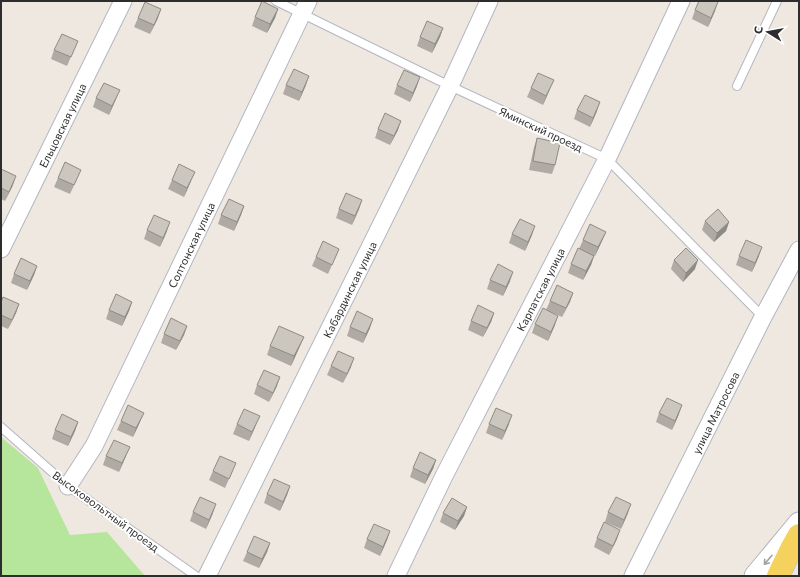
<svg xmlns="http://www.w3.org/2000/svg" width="800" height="577" viewBox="0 0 800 577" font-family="Commissioner,sans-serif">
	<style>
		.green { fill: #b6e69b }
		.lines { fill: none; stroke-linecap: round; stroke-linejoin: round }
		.service-casing { stroke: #b3b6c1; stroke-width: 10 }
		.minor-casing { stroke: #b3b6c1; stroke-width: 19 }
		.tertiary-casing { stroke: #b3b6c1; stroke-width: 23 }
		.primary-casing { stroke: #c8c8c8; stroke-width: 24 }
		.service { stroke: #fff; stroke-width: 8 }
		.minor { stroke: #fff; stroke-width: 17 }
		.tertiary { stroke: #fff; stroke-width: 21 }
		.primary { stroke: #f5d15e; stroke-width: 22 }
		.wall { fill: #afaaa3 }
		.shaded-wall { fill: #8e8b85 }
		.building { fill: #cbc6be; stroke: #8e8b85 }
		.oneway { stroke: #a0a0a0 }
		.labels { text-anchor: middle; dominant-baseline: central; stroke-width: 4; stroke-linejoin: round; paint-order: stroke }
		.street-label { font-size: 11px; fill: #2d2d2d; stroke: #fff }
	</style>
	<rect width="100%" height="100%" fill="#efe8e0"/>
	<path class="green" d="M1 437 38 468 70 535 107 532 145 576H1Z"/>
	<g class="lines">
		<defs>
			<path id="service" d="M276 1 450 86 607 159 763 317
				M737 86 777 1
				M1 427 68 486 196 576"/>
			<g id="minor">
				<path id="s1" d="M1 249 123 1"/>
				<path id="s2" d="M68 486 94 446 308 1"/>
				<path id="s3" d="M207 576 450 86 489 1"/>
				<path id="s4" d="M396 576 444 476 607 159 681 1"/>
				<path id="s5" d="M633 576 763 317 799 250"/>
			</g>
			<path id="tertiary" d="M755 576 799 523"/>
			<path id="primary" d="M778 576 791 549 799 535"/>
		</defs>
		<use href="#service" class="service-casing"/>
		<use href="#minor" class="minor-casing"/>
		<use href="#tertiary" class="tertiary-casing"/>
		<use href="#primary" class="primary-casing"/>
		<use href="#service" class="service"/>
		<use href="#minor" class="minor"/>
		<use href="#tertiary" class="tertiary"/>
		<use href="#primary" class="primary"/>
	</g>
	<path class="wall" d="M278 9 275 18 267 33 252 26 255 17Z
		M695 10 715 11 708 27 692 19Z
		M138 18H158L150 34 134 27Z
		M443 28 440 37 432 53 417 46 420 37Z
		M54 50H74L67 66 51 59Z
		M286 85H306L299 101 283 94Z
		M397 85 417 86 410 102 394 94Z
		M531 88 550 89 543 105 527 97Z
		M96 98 116 99 109 115 93 107Z
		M577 110 597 111 590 127 574 119Z
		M378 129 398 130 390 145 375 138Z
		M537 138 555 165 552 174 529 170 534 147Z
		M1 169 13 185 5 201 1 199Z
		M58 178 77 179 70 194 54 187Z
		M172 180 191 181 184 197 168 189Z
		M362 200 359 209 352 225 336 218 339 209Z
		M244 206 241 215 234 231 218 224 221 215Z
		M705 221 729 222 726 231 714 242 702 230Z
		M147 230 167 231 160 247 144 239Z
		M606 232 602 241 595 256H594L591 265 583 280 568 273 571 264 579 249 583 240Z
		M512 234 532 235 525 251 509 243Z
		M339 249 328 274 312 266 316 257Z
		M739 256H759L752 272 736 265Z
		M674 260 695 269 683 282 671 269Z
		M37 266 34 275 27 290 11 283 14 274Z
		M490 280 510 281 503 296 487 289Z
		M573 293 562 317 546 310 550 301Z
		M1 302 19 304 16 313 8 329 1 326Z
		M132 302 129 311 122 326 106 319 109 310Z
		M494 313 491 322 483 337 468 330 471 321Z
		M535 324 555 325 548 341 532 333Z
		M187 326 184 335 176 350 161 343 164 334Z
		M350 327 370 328 363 343 347 336Z
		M304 337 300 346 291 366 267 355 270 346Z
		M331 366 351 367 343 383 327 375Z
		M257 385 277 386 269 402 254 394Z
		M659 413 679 414 672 430 656 422Z
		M121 421 140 422 133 437 117 430Z
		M78 422 75 431 68 446 52 439 55 430Z
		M237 424 256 425 249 441 233 434Z
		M489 424H509L502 440 486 433Z
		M106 456H126L119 472 103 465Z
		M436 460 433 469 425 484 410 477 413 468Z
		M213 471 232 472 225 488 209 480Z
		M290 486 287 495 280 511 264 503 267 494Z
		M467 507 464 516 455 530 440 522 443 513Z
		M193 512 213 513 206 529 190 521Z
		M608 512 628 513 621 529 605 522Z
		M390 531 387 540 380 556 364 548 367 539Z
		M597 538 617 539 609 555 594 547Z
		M270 543 267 552 259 568 243 561 247 552Z"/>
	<path class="shaded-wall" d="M718 2 715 11 708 27 711 18Z
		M161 9 158 18 150 34 154 25Z
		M278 9 275 18 267 33 270 24Z
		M443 28 440 37 432 53 435 44Z
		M309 76 306 85 299 101 302 92Z
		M420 77 417 86 410 102 413 93Z
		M554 80 550 89 543 105 546 96Z
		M120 90 116 99 109 115 112 106Z
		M600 102 597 111 590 127 593 118Z
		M401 121 398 130 390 145 394 136Z
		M195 172 191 181 184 197 187 188Z
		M16 176 13 185 5 201 9 192Z
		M362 200 359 209 352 225 355 216Z
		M244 206 241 215 234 231 237 222Z
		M170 222 167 231 160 247 163 238Z
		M729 222 726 231 714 242 717 233Z
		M535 226 532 235 525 251 528 242Z
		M606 232 602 241 595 256 598 247Z
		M762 247 759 256 752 272 755 263Z
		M594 256 591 265 583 280 586 271Z
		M698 260 695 269 683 282 686 273Z
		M37 266 34 275 27 290 30 281Z
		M513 272 510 281 503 296 506 287Z
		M573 293 570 302 562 317 566 308Z
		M132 302 129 311 122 326 125 317Z
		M19 304 16 313 8 329 12 320Z
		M494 313 491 322 483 337 487 328Z
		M558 316 555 325 548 341 551 332Z
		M373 319 370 328 363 343 366 334Z
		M187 326 184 335 176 350 180 341Z
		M304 337 300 346 291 366 294 356Z
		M354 358 351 367 343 383 347 374Z
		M280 377 277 386 269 402 273 393Z
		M682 405 679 414 672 430 675 421Z
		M144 413 140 422 133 437 136 428Z
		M512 415 509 424 502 440 505 431Z
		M260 416 256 425 249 441 252 432Z
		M78 422 75 431 68 446 71 437Z
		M130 447 126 456 119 472 122 463Z
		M436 460 433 469 425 484 428 475Z
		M290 486 287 495 280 511 283 502Z
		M216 504 213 513 206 529 209 520Z
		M631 504 628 513 621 529 624 520Z
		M467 507 464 516 455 530 458 521Z
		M620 530 617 539 609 555 613 546Z
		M390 531 387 540 380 556 383 547Z
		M270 543 267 552 259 568 262 559Z"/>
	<path class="building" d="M262 1 278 9 270 24 255 17Z
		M699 1H716L718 2 711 18 695 10Z
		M145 2 161 9 154 25 138 18Z
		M427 21 443 28 435 44 420 37Z
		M62 34 78 41 71 57 54 50Z
		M294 69 309 76 302 92 286 85Z
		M404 70 420 77 413 93 397 85Z
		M538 73 554 80 546 96 531 88Z
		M104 83 120 90 112 106 96 98Z
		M585 95 600 102 593 118 577 110Z
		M385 113 401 121 394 136 378 129Z
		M537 138 560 143 555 165 533 161Z
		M65 162 81 170 74 185 58 178Z
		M179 164 195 172 187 188 172 180Z
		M1 169 16 176 9 192 1 188Z
		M346 193 362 200 355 216 339 209Z
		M229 199 244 206 237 222 221 215Z
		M718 209 729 222 717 233 705 221Z
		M154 215 170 222 163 238 147 230Z
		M520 219 535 226 528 242 512 234Z
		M590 224 606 232 598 247 583 240Z
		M746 240 762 247 755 263 739 256Z
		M323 241 339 249 332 265 316 257Z
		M578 248 594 256 586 271 571 264Z
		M686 248 698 260 686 273 674 260Z
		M21 258 37 266 30 281 14 274Z
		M498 264 513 272 506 287 490 280Z
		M557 285 573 293 566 308 550 301Z
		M116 294 132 302 125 317 109 310Z
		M3 297 19 304 12 320 1 315V302Z
		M478 305 494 313 487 328 471 321Z
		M543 308 558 316 551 332 535 324Z
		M357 311 373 319 366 334 350 327Z
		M171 318 187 326 180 341 164 334Z
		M279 326 304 337 294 356 270 346Z
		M338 351 354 358 347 374 331 366Z
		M264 370 280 377 273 393 257 385Z
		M667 398 682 405 675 421 659 413Z
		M128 405 144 413 136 428 121 421Z
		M496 408 512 415 505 431 489 424Z
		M244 409 260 416 252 432 237 424Z
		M62 414 78 422 71 437 55 430Z
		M114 440 130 447 122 463 106 456Z
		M420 452 436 460 428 475 413 468Z
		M220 456 236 463 229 479 213 471Z
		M274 479 290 486 283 502 267 494Z
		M200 497 216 504 209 520 193 512Z
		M616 497 631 504 624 520 608 512Z
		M452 498 467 507 458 521 443 513Z
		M604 522 620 530 613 546 597 538Z
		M374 524 390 531 383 547 367 539Z
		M254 536 270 543 262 559 247 552Z"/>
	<defs><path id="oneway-shaft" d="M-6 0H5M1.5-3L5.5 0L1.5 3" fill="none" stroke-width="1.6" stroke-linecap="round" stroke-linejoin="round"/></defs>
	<use class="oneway" href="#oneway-shaft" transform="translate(768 560) rotate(130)"/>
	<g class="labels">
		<g class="street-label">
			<text stroke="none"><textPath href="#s1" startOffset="138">Ельцовская улица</textPath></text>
			<text transform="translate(541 129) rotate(25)">Яминский проезд</text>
			<text stroke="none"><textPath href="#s2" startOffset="271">Солтонская улица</textPath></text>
			<text stroke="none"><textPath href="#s3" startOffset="320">Кабардинская улица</textPath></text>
			<text stroke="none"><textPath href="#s4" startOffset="321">Карпатская улица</textPath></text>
			<text stroke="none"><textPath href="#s5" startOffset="183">улица Матросова</textPath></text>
			<text transform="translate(106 511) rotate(36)">Высоковольтный проезд</text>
		</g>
	</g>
	<rect width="800" height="577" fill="none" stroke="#2d2d2d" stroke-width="4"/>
	<g transform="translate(768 32) rotate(281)" stroke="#ffffff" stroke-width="3" paint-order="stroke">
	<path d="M0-3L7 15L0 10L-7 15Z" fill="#2d2d2d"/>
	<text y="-6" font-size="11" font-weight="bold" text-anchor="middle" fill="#2d2d2d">С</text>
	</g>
</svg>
